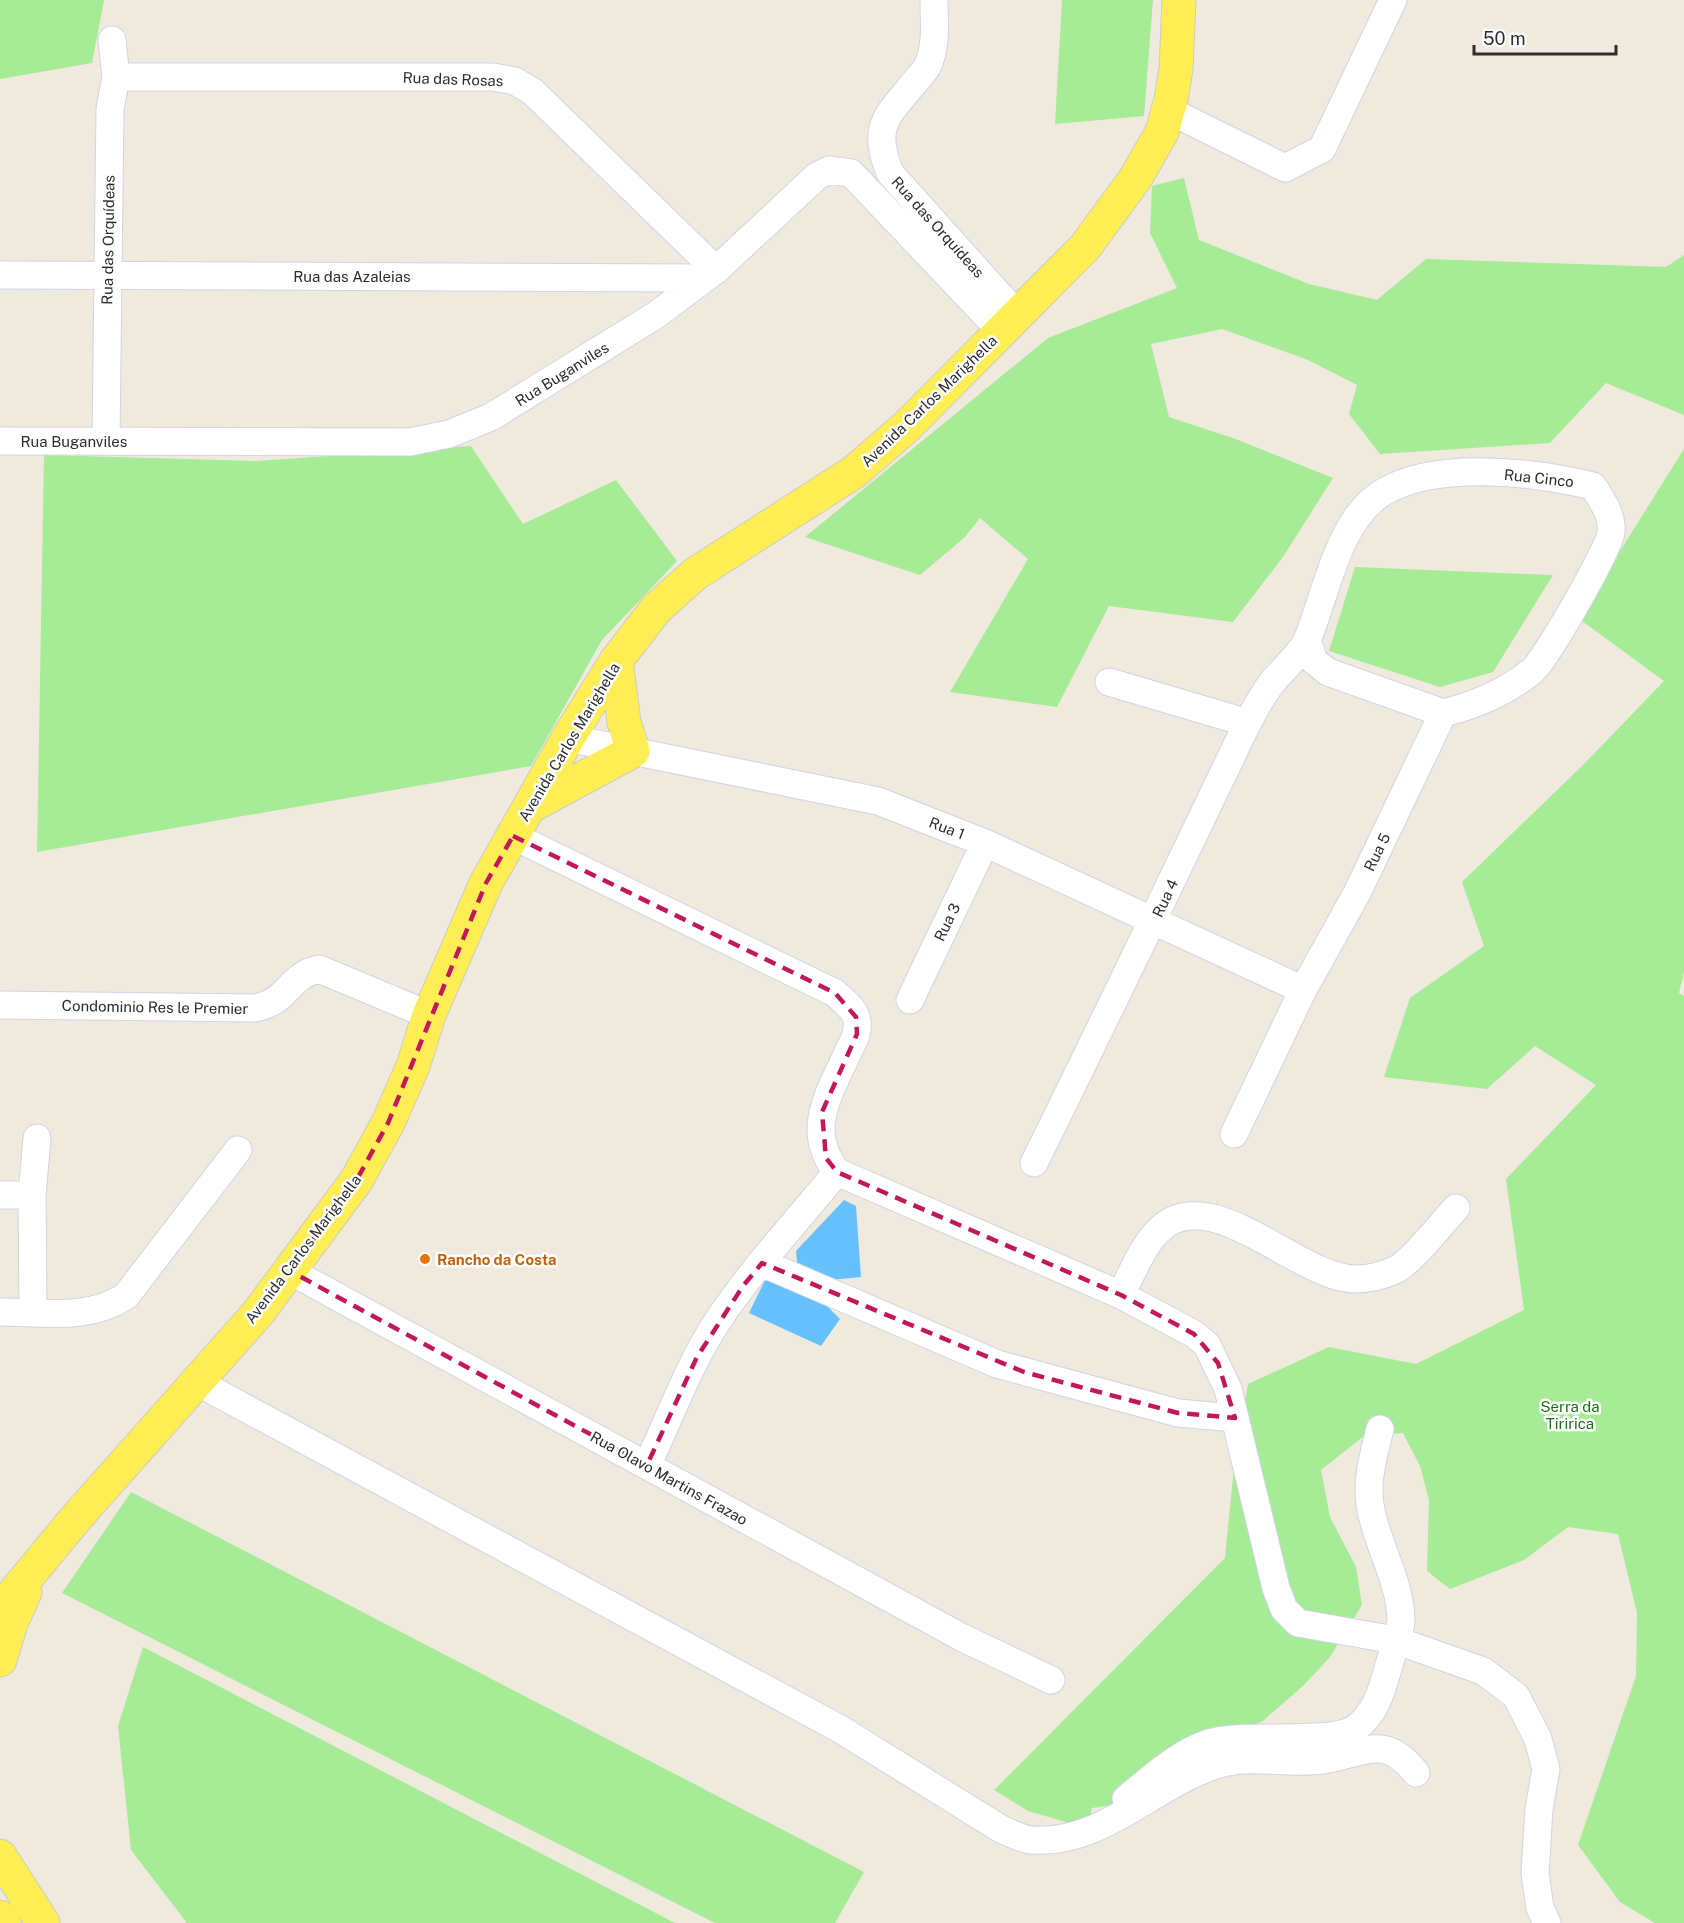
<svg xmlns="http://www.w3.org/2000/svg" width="1684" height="1923" viewBox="0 0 1684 1923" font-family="'Public Sans',sans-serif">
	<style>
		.green { fill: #a6eb95 }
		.water { fill: #66c0fb }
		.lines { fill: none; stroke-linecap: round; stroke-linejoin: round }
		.minor-casing { stroke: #d2d3e6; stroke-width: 29 }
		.major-casing { stroke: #ccc; stroke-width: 35 }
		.minor { stroke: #fff; stroke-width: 27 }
		.major { stroke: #ffee53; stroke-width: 33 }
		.marked { fill: none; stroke: #c2185b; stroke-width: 4.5; stroke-dasharray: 12 8; stroke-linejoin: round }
		.food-dot { fill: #e8710a; stroke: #fff; stroke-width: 2 }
		.labels { text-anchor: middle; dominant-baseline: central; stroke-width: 5; stroke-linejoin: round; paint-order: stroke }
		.street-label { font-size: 15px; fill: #2c2c2c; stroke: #fff }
		.food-label { font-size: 15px; font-weight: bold; fill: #c56008; stroke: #fff; text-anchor: start }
		.park-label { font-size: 15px; fill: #1a7313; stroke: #fff }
	</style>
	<rect width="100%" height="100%" fill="#efeadd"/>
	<path class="green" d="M0 0H104L92 63 0 79Z
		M1062 0H1153L1144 116 1055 124Z
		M1184 178 1199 240 1309 284 1377 300 1426 259 1666 267 1684 255V415L1606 383 1550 443 1380 454 1349 414 1357 385 1308 360 1222 329 1151 344 1169 417 1233 438 1333 478 1283 557 1233 622 1109 606 1057 707 950 692 1028 559 980 518 964 538 920 575 805 537 1048 338 1177 288 1150 233 1152 186Z
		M471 446 523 524 616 480 677 561 602 640 531 766 37 852 44 455 257 461Z
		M1684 449V972L1679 993 1684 996V1923H1655L1620 1902 1578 1845 1636 1676 1637 1613 1618 1534 1568 1527 1524 1560 1450 1589 1427 1571 1429 1500 1420 1466 1403 1433 1364 1436 1321 1470 1330 1517 1356 1567 1362 1605 1330 1657 1304 1685 1263 1721 1201 1748 1118 1804 1092 1808 1087 1828 1028 1811 994 1790 1225 1558 1235 1457 1248 1384 1329 1347 1416 1364 1524 1310 1506 1179 1596 1085 1535 1046 1487 1089 1384 1077 1410 998 1484 946 1462 882 1585 763 1664 681 1578 618Z
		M1355 567 1553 575 1493 672 1440 687 1329 651Z
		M131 1492 864 1872 835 1923H715L62 1593Z
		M143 1647 675 1923H187L131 1850 118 1726Z"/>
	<path class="water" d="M844 1200 856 1206 861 1277 830 1280 818 1297 840 1319 821 1346 749 1313 767 1276 791 1285 797 1261 796 1251Z"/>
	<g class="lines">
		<defs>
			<path id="minor" d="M934 0C934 21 937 45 928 65 925 71 919 77 914 83 885 118 872 127 890 173L1018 316
				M116 77H493L515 81 533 92 716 270
				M1168 110 1285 168 1322 149 1393 0
				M0 275 704 278
				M106 440 110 109 116 77 112 40
				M0 441 410 442 449 434 491 417 656 315 716 270 817 176 829 170 851 173 1002 332
				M1307 640 1314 661 1328 672 1443 713
				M1109 682 1248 723
				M568 738 878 801 985 843 1303 990
				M513 836 835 993C842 1000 853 1007 856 1017 860 1028 855 1039 850 1048 831 1091 803 1129 837 1172L1121 1295 1194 1334 1207 1345 1228 1389 1276 1588 1284 1609 1298 1623 1395 1640 1483 1671 1516 1696 1538 1739 1546 1769 1539 1809 1535 1873 1540 1908 1547 1923
				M910 1000 985 843
				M0 1005 255 1008C289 1002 287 976 319 969L429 1015
				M1234 1134 1303 990 1357 893 1443 713
				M1034 1163C1106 1018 1176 872 1246 726 1252 714 1260 700 1268 688 1279 671 1300 657 1308 638 1326 594 1338 520 1382 493 1435 460 1535 472 1593 486 1601 499 1613 515 1611 532 1610 548 1546 659 1532 671 1505 693 1476 705 1443 713
				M0 1195H32
				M762 1263 997 1364 1178 1413 1235 1418
				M290 1271 961 1637 1051 1680
				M1121 1295C1132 1273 1141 1249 1158 1231 1209 1178 1299 1279 1355 1279 1368 1279 1384 1275 1395 1270 1412 1262 1442 1223 1456 1208
				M0 1312C44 1312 88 1321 126 1296L238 1150
				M33 1312 32 1195 37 1138
				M197 1382 840 1729 1001 1829C1010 1833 1022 1839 1031 1840 1104 1846 1158 1780 1223 1763 1256 1755 1290 1765 1323 1760 1366 1753 1384 1733 1416 1773
				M647 1465C670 1418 688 1366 717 1322 752 1269 797 1221 837 1172
				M1126 1799C1150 1779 1180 1752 1209 1743 1243 1732 1333 1746 1357 1727 1375 1713 1381 1693 1387 1672 1390 1658 1401 1633 1401 1619 1400 1580 1376 1543 1370 1505 1366 1480 1374 1453 1380 1429"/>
			<path id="major" d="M529 807 633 751 624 722 616 661
				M0 1610 76 1518 258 1313 356 1181 388 1123 413 1066 429 1015 486 883 568 738 616 661 656 609 695 574 854 472 906 427 1085 247 1135 179 1162 132 1171 100 1176 69 1179 0
				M0 1660 10 1626 25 1592
				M0 1856 43 1923
				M0 1917 4 1923"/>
		</defs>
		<use href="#minor" class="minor-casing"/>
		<use href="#major" class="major-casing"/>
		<use href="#minor" class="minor"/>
		<use href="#major" class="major"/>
	</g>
	<path class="marked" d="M513 836 835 993 856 1017 857 1034 822 1112 826 1158 837 1172 1121 1295 1194 1334 1218 1363 1235 1418 1178 1413 1024 1372 762 1263 743 1286 697 1357 647 1465 290 1271 356 1181 388 1123 486 883Z"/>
	<circle class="food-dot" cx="425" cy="1259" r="6"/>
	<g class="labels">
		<g class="street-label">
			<text transform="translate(453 79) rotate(2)">Rua das Rosas</text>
			<text transform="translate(938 227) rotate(48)">Rua das Orquídeas</text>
			<text transform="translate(108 240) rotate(-89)">Rua das Orquídeas</text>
			<text x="352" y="276">Rua das Azaleias</text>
			<text transform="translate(562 374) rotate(-32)">Rua Buganviles</text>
			<text transform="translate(929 401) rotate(-44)">Avenida Carlos Marighella</text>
			<text x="74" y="441">Rua Buganviles</text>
			<text transform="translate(1539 478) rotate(6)">Rua Cinco</text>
			<text transform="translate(569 742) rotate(-59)">Avenida Carlos Marighella</text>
			<text transform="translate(947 828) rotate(21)">Rua 1</text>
			<text transform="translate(1377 852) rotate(-64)">Rua 5</text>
			<text transform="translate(1165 898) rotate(-65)">Rua 4</text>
			<text transform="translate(947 922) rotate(-64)">Rua 3</text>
			<text transform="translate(155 1007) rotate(1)">Condominio Res le Premier</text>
			<text transform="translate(303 1249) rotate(-53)">Avenida Carlos Marighella</text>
			<text transform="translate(669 1478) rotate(29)">Rua Olavo Martins Frazao</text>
		</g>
		<g class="food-label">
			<text x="437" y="1259">Rancho da Costa</text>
		</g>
		<g class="park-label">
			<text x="1570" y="1406">Serra da<tspan x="1570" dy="17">Tiririca</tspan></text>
		</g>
	</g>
	<path d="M1474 45v9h142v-9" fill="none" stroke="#2c2c2c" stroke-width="3"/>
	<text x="1483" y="45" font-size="18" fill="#2c2c2c" stroke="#ffffff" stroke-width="4.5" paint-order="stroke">50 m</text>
</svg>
